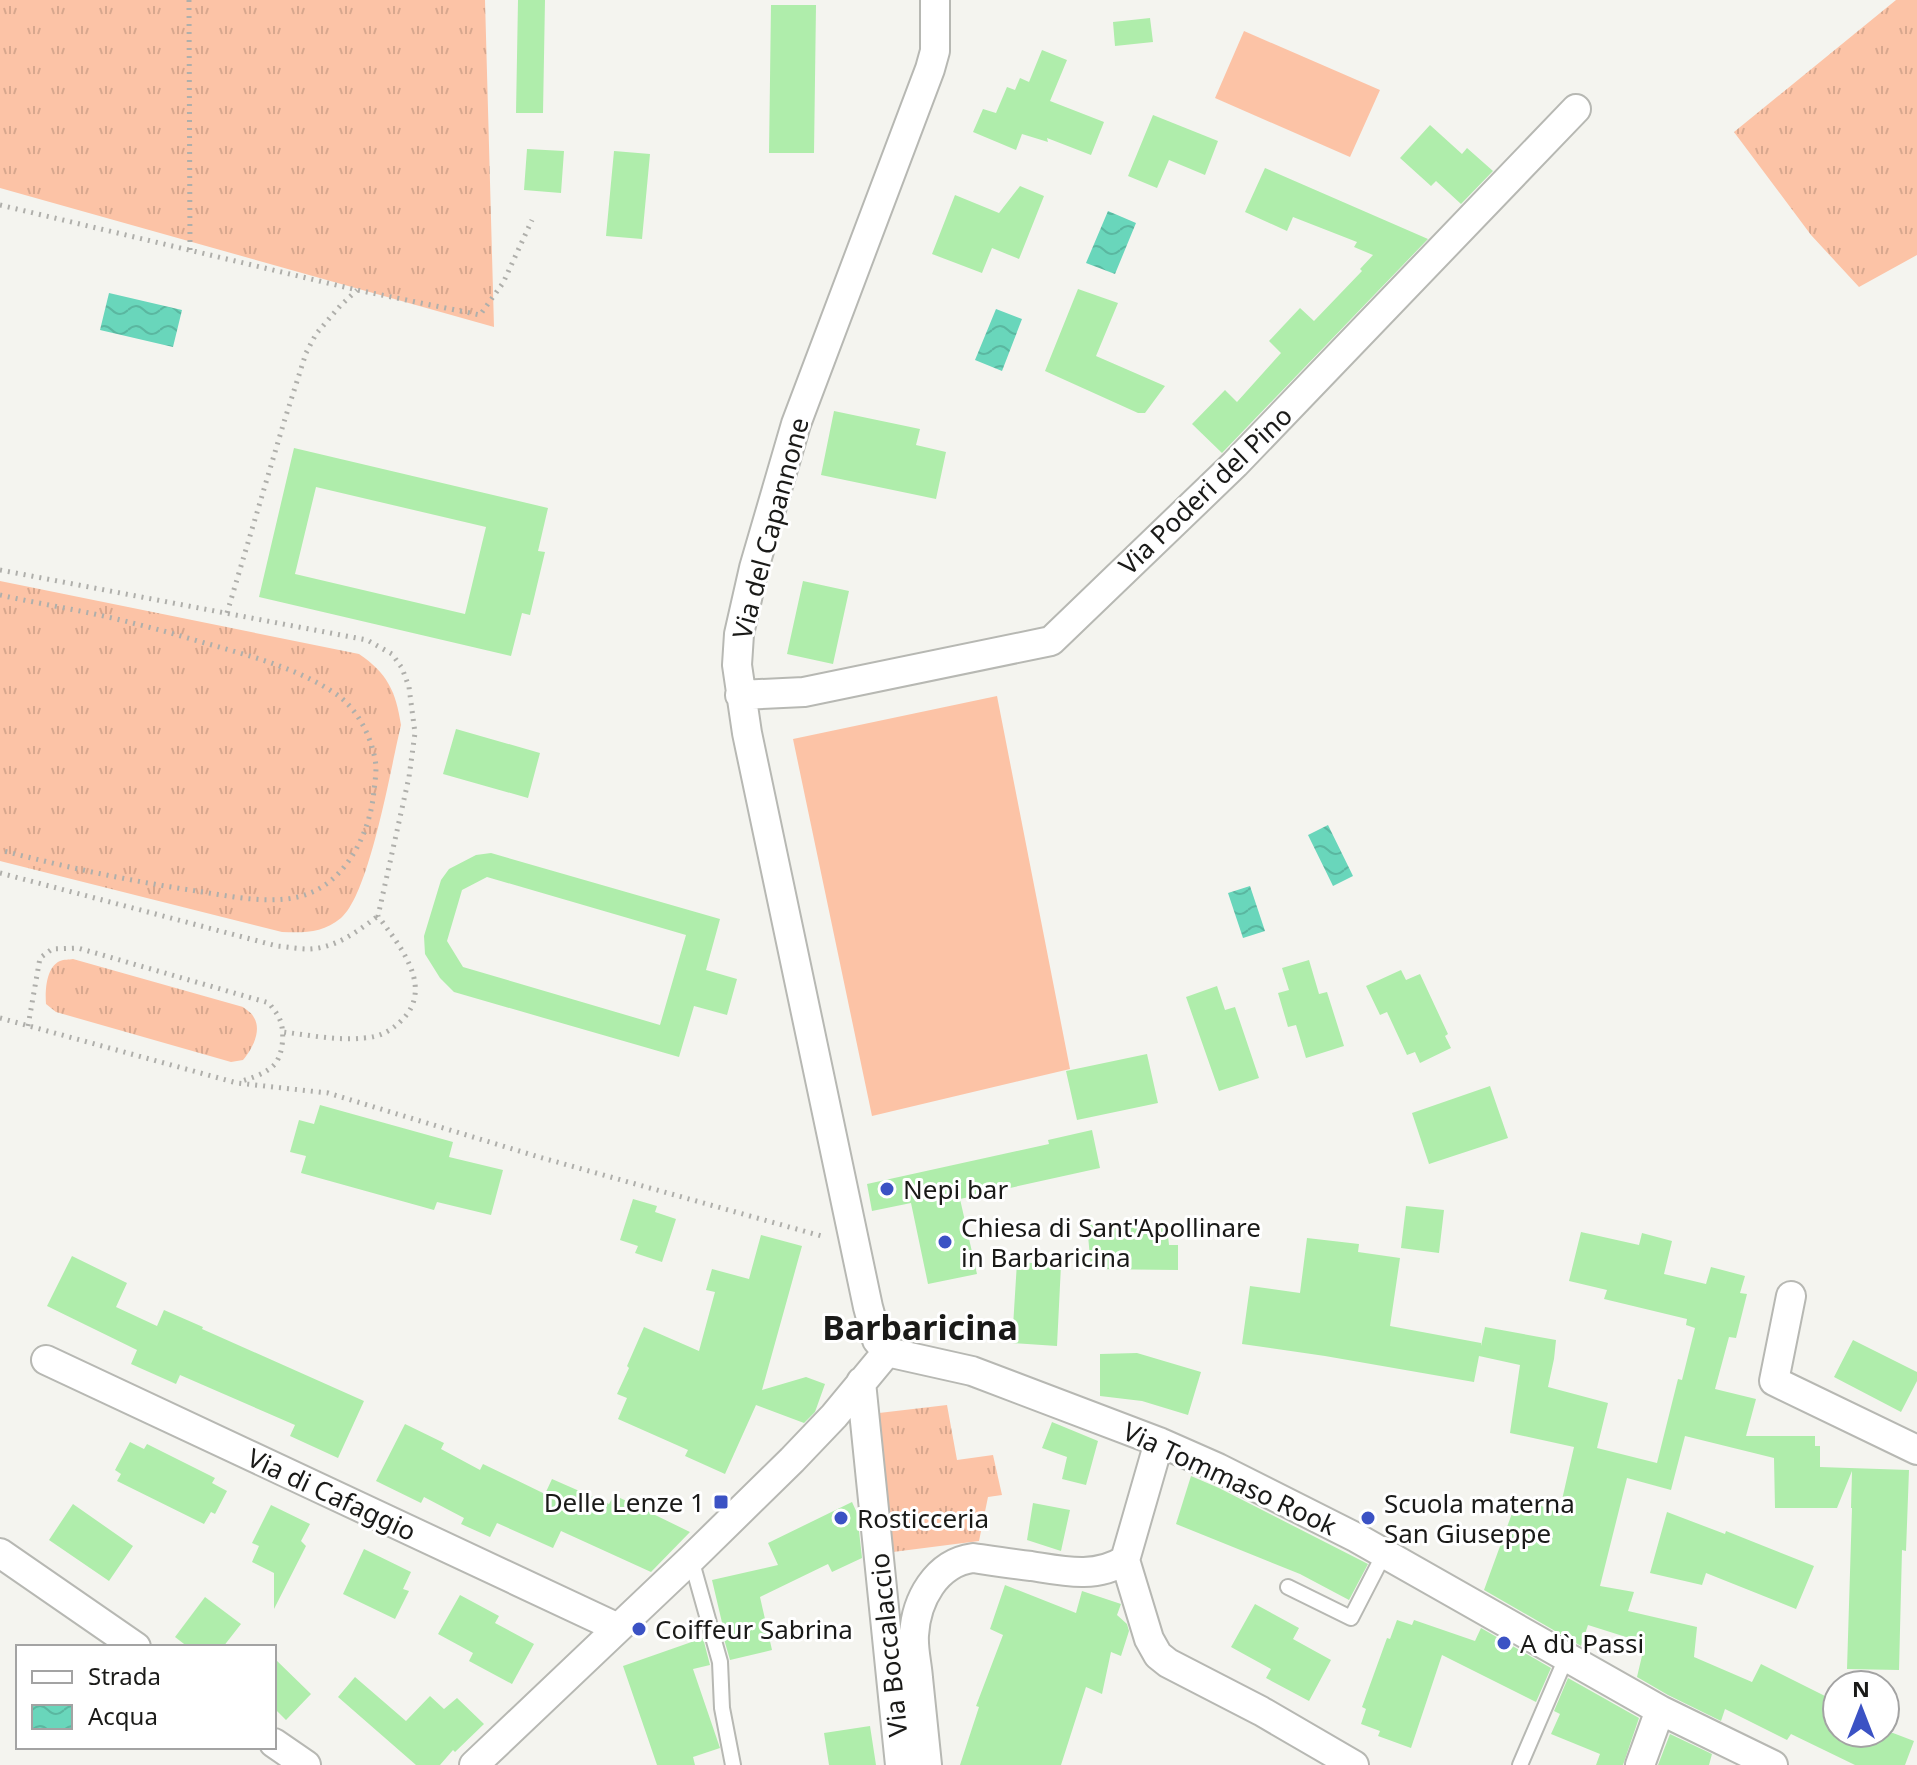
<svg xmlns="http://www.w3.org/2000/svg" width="1917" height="1765" viewBox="0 0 1917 1765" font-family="'Noto Sans',sans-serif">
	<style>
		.grass { fill: url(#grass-tufts) }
		.pitch { fill: #fcc3a6 }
		.water { fill: url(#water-waves) }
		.building { fill: #afedab; fill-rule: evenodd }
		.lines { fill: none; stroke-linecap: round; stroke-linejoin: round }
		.service-casing { stroke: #b7b8b3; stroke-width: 18 }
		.minor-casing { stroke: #b7b8b3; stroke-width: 32 }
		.path { stroke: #afafab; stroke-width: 5; stroke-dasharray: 2 6; stroke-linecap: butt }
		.service { stroke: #fff; stroke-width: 14 }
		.minor { stroke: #fff; stroke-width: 28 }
		.poi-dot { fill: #3b52c4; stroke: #fff; stroke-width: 3 }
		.labels { text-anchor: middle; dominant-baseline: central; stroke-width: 6; stroke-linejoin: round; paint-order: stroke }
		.street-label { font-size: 26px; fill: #1a1a18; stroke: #fff }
		.poi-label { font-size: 26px; fill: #1a1a18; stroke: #fff; text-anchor: start }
		.district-label { font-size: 34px; font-weight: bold; fill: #1a1a18; stroke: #fff }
	</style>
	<defs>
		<pattern id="grass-tufts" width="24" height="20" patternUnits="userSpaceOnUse" patternTransform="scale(2)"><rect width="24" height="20" fill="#fcc3a6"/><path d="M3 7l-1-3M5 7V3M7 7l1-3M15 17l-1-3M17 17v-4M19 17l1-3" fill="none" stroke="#d7a78e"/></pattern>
		<pattern id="water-waves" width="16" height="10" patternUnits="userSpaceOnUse" patternTransform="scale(2)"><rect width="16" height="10" fill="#69d6bb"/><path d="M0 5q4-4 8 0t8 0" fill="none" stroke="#5ab7a0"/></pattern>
	</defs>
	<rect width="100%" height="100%" fill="#f4f4ef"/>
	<path class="grass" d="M0 0H485L494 327 0 188Z
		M1896 0H1917V255L1859 287 1811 235 1734 132Z
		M0 581 359 654C387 673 396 691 401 725 391 766 370 893 341 918 323 933 304 933 282 932L0 861Z
		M73 959 243 1007C246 1010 251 1012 253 1016 263 1030 252 1049 243 1060L231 1062 56 1012 46 1004C45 991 46 967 60 961 64 959 69 960 73 959Z
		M947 1405 957 1460 993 1455 1002 1495 988 1497 979 1541 893 1552 879 1413Z"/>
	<path class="pitch" d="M1244 31 1380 90 1350 157 1215 98Z
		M997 696 1070 1069 872 1116 793 739Z"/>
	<path class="water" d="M1108 211 1136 223 1115 274 1086 263Z
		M109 293 182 310 173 347 100 330Z
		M996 309 1022 319 1002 371 975 360Z
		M1328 825 1353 876 1333 886 1308 835Z
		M1250 886 1265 931 1243 938 1228 893Z"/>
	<path class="building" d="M518 0H545L543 113H516Z
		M771 5H816L814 153H769Z
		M1150 18 1153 42 1115 46 1113 22Z
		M1042 50 1067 60 1050 101 1104 122 1091 155 1047 138 1048 142 1022 134 1016 150 973 132 983 109 996 113 1007 87 1015 90 1020 78 1029 82Z
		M1153 115 1218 141 1205 175 1169 160 1157 188 1128 176Z
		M1430 125 1462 154 1467 148 1493 171 1461 204 1436 181 1431 186 1400 158Z
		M527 149 564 151 561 193 524 190Z
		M614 151 650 154 642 239 606 236Z
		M1265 168 1428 239 1222 453 1192 424 1225 390 1237 402 1281 353 1269 341 1300 308 1314 321 1362 271 1360 269 1373 255 1354 247 1357 242 1293 217 1287 231 1245 212Z
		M1020 186 1044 196 1019 259 992 248 982 273 932 254 955 195 999 213Z
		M1078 289 1118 303 1096 356 1165 386 1145 413H1138L1045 371Z
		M834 411 920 429 916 445 946 452 936 499 821 475Z
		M294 448 548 508 538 551 545 552 530 615 522 613 511 656 259 597ZM316 487 486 527 465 614 295 574Z
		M803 581 849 591 833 664 787 654Z
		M456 729 540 753 528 798 443 774Z
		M491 853 720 919 706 970 737 979 727 1015 694 1006 679 1057 454 992 440 978 425 954 424 936 441 880 449 869 476 855ZM487 877 686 935 660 1025 463 967 447 941 462 890Z
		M1309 960 1319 994 1327 992 1344 1046 1306 1058 1296 1025 1288 1027 1278 993 1289 990 1282 968Z
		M1401 970 1406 980 1420 974 1448 1034 1445 1036 1451 1048 1420 1063 1415 1052 1407 1055 1387 1012 1380 1015 1366 986Z
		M1217 986 1225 1010 1235 1007 1259 1078 1219 1091 1186 997Z
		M1147 1054 1158 1103 1077 1120 1066 1071Z
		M1490 1086 1508 1138 1429 1164 1412 1113Z
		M320 1105 453 1142 449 1157 503 1170 491 1215 437 1202 434 1210 301 1173 306 1156 290 1152 299 1120 314 1124Z
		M1092 1130 1100 1168 960 1199 977 1274 928 1284 911 1203 872 1211 867 1184 1049 1144 1048 1140Z
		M633 1199 657 1206 655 1212 676 1219 662 1262 635 1253 638 1246 620 1240Z
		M1406 1206 1444 1210 1439 1253 1401 1248Z
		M1087 1224 1167 1227 1169 1245H1178V1270L1091 1269Z
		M1581 1232 1639 1245 1642 1233 1672 1241 1664 1274 1706 1284 1711 1267 1745 1276 1740 1293 1747 1294 1736 1338 1729 1337 1715 1389 1756 1399 1746 1436H1815V1446H1820V1467L1909 1470 1906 1551 1902 1550 1899 1670 1847 1669 1852 1508H1851L1852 1471 1837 1508H1775L1774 1458 1685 1436 1671 1490 1627 1478 1600 1586 1634 1592 1628 1611 1697 1627 1694 1657 1752 1682 1761 1664 1837 1702V1733H1893L1914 1741 1905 1765H1855L1791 1734 1787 1740 1725 1709 1721 1721 1668 1695 1637 1677 1645 1643 1588 1625 1581 1646 1484 1590 1518 1497 1559 1513 1574 1447 1510 1433 1520 1365 1479 1356 1474 1382 1325 1356 1242 1344 1250 1286 1300 1293 1307 1238 1359 1244 1358 1252 1400 1258 1390 1326 1481 1343V1346L1485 1327 1556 1340 1554 1359 1548 1387 1608 1403 1597 1448 1657 1463 1678 1379 1682 1380 1695 1328 1686 1325 1687 1319 1604 1299 1607 1290 1569 1281Z
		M761 1235 802 1246 762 1390 806 1377 825 1384 815 1412 804 1423 756 1405 725 1474 685 1456 688 1450 618 1419 627 1398 617 1394 629 1368 627 1366 644 1327 699 1351 715 1292 706 1290 712 1269 749 1279Z
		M72 1256 127 1283 116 1307 157 1326 164 1310 203 1327 202 1329 364 1401 338 1458 290 1436 295 1425 180 1375 176 1384 131 1364 137 1350 47 1306Z
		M1017 1262 1061 1265 1057 1346 1012 1343Z
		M1853 1340 1917 1372V1381L1901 1412 1834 1377Z
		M1137 1353 1201 1372 1188 1415 1142 1401 1100 1396V1354Z
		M1052 1422 1098 1441 1086 1485 1062 1479 1067 1457 1042 1448Z
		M405 1424 444 1443 441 1449 480 1470 483 1464 545 1494 552 1479 609 1504 614 1495 690 1532 651 1572 561 1531 553 1548 497 1523 490 1537 461 1524 464 1518 424 1497 421 1503 376 1481Z
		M130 1442 144 1449 147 1444 215 1478 212 1483 227 1491 215 1514 211 1512 204 1524 117 1481 121 1474 115 1470Z
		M1191 1476 1219 1488 1368 1564 1349 1600 1300 1574 1176 1524Z
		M852 1502 857 1513 862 1558 832 1572 828 1564 760 1597 772 1650 730 1660 722 1632 724 1631 712 1580 778 1565 768 1543Z
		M1033 1503 1070 1510 1061 1551 1027 1540Z
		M73 1504 133 1546 109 1581 49 1540Z
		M271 1505 310 1524 301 1541 306 1546 274 1609V1573L252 1562 259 1546 252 1543Z
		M1667 1512 1725 1534 1726 1531 1814 1566 1796 1609 1706 1573 1702 1585 1650 1573Z
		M364 1549 411 1572 403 1589 409 1591 395 1619 343 1594Z
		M1005 1585 1076 1613 1082 1591 1121 1604 1117 1615 1127 1624 1129 1631 1121 1656 1111 1652 1102 1694 1086 1687 1061 1765H960L979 1707 976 1706 1003 1635 990 1629Z
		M460 1595 499 1616 495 1623 534 1644 512 1684 469 1661 473 1653 438 1634Z
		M205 1597 241 1624 223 1647H188L175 1637Z
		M1255 1604 1299 1628 1293 1639 1331 1660 1309 1701 1266 1678 1271 1669 1231 1647Z
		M1397 1620 1412 1625 1414 1620 1475 1641 1481 1628 1551 1668 1536 1702 1442 1655 1411 1748 1378 1736 1380 1731 1361 1724 1366 1709 1362 1707 1387 1638 1390 1639Z
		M703 1638 710 1665 693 1669 720 1748 693 1757 695 1765H657L623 1666Z
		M274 1658 311 1694 286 1720 274 1708Z
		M355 1677 406 1721 430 1696 444 1709 457 1698 484 1724 455 1752 453 1750 440 1765H416L338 1697Z
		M1568 1678 1639 1718 1623 1765H1596L1600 1754 1551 1734 1560 1714 1554 1711Z
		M870 1726 876 1765H829L824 1733Z
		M1670 1734 1712 1754 1709 1765H1658Z"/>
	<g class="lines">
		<defs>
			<path id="service" d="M691 1559 720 1662 722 1708 733 1765
				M1288 1587 1351 1618 1384 1554
				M1520 1765 1566 1658"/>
			<path id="minor" d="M740 695 804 692 1051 641 1235 464 1576 109
				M1791 1296 1774 1381 1917 1450
				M887 1352 972 1371 1159 1442 1218 1468 1357 1538 1660 1710 1773 1765
				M46 1360 618 1628
				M861 1382 900 1765
				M0 1553 136 1647
				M1125 1560 1149 1639 1158 1655 1168 1663 1261 1711 1354 1765
				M1125 1560 1159 1442
				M274 1743 306 1765
				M474 1765 691 1559 792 1460 834 1416 887 1352 877 1340 868 1307 747 733 737 665 739 634 754 568 796 424 930 69 935 51V0
				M927 1765C924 1736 921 1707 918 1678 917 1664 913 1649 914 1635 916 1600 936 1563 973 1558 993 1561 1012 1564 1031 1566 1063 1571 1096 1579 1125 1560
				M1640 1765 1660 1710"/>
		</defs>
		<use href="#service" class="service-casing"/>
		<use href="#minor" class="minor-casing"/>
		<path class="path" d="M189 0 190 250
			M0 205 357 290 480 315 503 283 532 220
			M0 570 367 640 392 654 402 668 409 687 415 733 409 777 378 916C399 945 435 987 402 1020 391 1031 380 1037 364 1038 338 1041 309 1035 283 1032
			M0 595C45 605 92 612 136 624 162 630 187 638 212 645 254 657 299 669 336 694 358 709 373 739 376 766 376 774 375 783 374 790 371 830 348 878 310 893 277 907 230 896 196 891 130 881 65 867 0 850
			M227 613 284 422 306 353 316 334 340 306 357 290
			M0 873 277 946C288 947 299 949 309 949 336 948 358 931 378 916
			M0 1018 237 1083 328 1093 539 1157 825 1237
			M28 1026 40 958 52 949 78 948 269 1003C273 1009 278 1014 280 1020 285 1032 283 1054 275 1064 266 1074 251 1078 239 1082"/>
		<use href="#service" class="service"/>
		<use href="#minor" class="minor"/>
	</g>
	<g class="poi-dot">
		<circle cx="887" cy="1189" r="8"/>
		<circle cx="945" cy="1242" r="8"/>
		<rect x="713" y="1494" width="16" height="16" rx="4"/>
		<circle cx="841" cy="1518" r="8"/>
		<circle cx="1368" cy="1518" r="8"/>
		<circle cx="639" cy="1629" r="8"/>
		<circle cx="1504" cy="1643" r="8"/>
	</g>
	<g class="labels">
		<g class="street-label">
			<text transform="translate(1205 490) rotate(-44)">Via Poderi del Pino</text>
			<text transform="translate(770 528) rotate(-75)">Via del Capannone</text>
			<text transform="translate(1230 1478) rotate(25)">Via Tommaso Rook</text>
			<text transform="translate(332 1494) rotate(25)">Via di Cafaggio</text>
			<text transform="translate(888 1645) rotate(-96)">Via Boccalaccio</text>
		</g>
		<g class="poi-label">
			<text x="903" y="1189">Nepi bar</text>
			<text x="961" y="1227">Chiesa di Sant'Apollinare<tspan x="961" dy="30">in Barbaricina</tspan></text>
			<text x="705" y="1502" text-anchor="end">Delle Lenze 1</text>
			<text x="1384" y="1503">Scuola materna<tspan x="1384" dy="30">San Giuseppe</tspan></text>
			<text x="857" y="1518">Rosticceria</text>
			<text x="655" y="1629">Coiffeur Sabrina</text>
			<text x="1520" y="1643">A dù Passi</text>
		</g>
		<g class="district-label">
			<text x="920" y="1327">Barbaricina</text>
		</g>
	</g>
	<rect x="16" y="1645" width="260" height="104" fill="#ffffff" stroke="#a3a3a3" stroke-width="2"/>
	<rect x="32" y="1671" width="40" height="12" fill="#ffffff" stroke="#a3a3a3" stroke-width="2"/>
	<text x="88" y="1685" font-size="24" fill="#1a1a18">Strada</text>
	<rect x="32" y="1705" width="40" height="24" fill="url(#water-waves)" stroke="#a3a3a3" stroke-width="2"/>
	<text x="88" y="1725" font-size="24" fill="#1a1a18">Acqua</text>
	<g transform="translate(1861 1709)"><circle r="38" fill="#ffffff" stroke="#a3a3a3" stroke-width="2"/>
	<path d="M0-6L14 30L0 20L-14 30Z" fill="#3b52c4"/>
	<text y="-12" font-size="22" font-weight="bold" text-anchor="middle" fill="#1a1a18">N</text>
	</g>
</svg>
